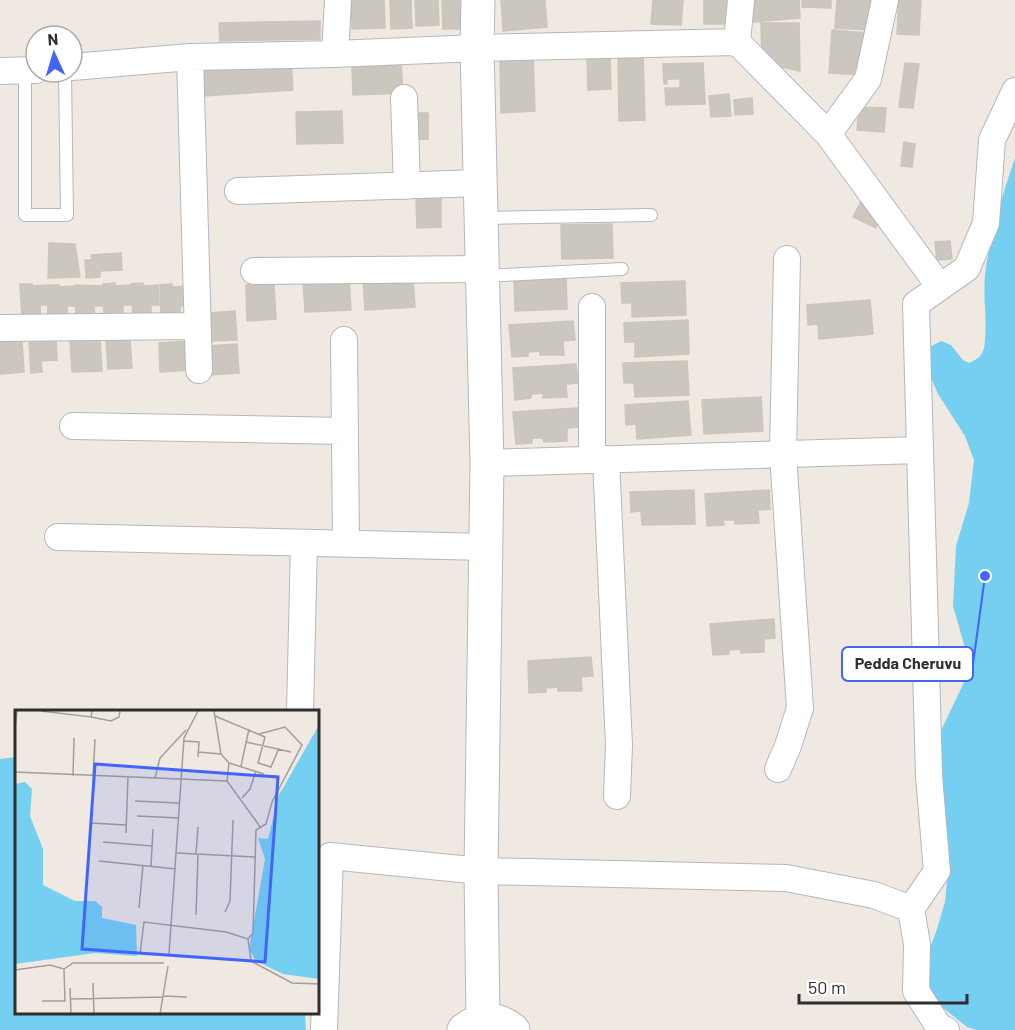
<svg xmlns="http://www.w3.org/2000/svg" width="1015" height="1030" viewBox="0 0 1015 1030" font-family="Barlow,sans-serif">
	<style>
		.water { fill: #75cff0 }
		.building { fill: #cbc7bf; stroke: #cbc5ba; stroke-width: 1.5 }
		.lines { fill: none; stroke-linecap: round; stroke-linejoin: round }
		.lane-casing { stroke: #b4b7c1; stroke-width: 14 }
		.street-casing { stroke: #b4b7c1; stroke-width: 28 }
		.secondary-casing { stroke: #b4b7c1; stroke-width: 35 }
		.lane { stroke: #fff; stroke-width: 12 }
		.street { stroke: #fff; stroke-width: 26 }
		.secondary { stroke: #fff; stroke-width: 33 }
		.inset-road { fill: none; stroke: #a29e99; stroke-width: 1.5 }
		.view { fill: #4264fb; fill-opacity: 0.15; stroke: #4264fb; stroke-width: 3 }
		.inset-edge { fill: none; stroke: #2e2e2e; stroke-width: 3 }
		.leader { fill: none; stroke: #4264fb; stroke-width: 2 }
		.callout-dot { fill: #4264fb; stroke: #fff; stroke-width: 2 }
		.callout { fill: #fff; stroke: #4264fb; stroke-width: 2 }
		.callout-label { font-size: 16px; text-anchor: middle; font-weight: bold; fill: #2e2e2e }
	</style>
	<rect width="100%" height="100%" fill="#efe9e1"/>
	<path class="water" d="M1015 158V1030H977L967 1027 937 1003 926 984 925 961 936 932 945 902 949 860 942 794 939 735 966 678V651L953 606 956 546 969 503 974 460 965 436 938 394 928 370 930 347 941 341 951 345 963 360 969 363C981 358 985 352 985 339 987 318 983 296 985 275 990 235 1002 196 1015 158Z
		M16 757V1014H305L306 1030H0V759Z"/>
	<path class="building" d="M351 0H384L385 28 352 29Z
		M390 0H411L412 28 391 29Z
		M415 0H438L439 25 416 26Z
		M442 0H467V29H443Z
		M501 0H545L547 27 503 31Z
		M653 0H683L681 25 651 24Z
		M704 0H733L732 24H704Z
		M752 0H799L800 18 754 22Z
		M802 0H831V8L802 7Z
		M837 0H874L872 30 835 28Z
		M899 0H921L919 35 897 34Z
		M320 21V39L220 41 219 23Z
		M761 23H799L800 71 762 63Z
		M832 30 868 33 866 75 829 73Z
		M643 54 645 120 619 121 618 55Z
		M533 56 535 111 501 113 500 57Z
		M587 56H610L611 89 588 90Z
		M291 60 293 90 203 96 201 66Z
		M401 63 403 93 353 95 352 65Z
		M703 63 705 104 666 105 665 88H680V79H667V84H664L663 64Z
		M905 63 919 64 913 108 899 107Z
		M729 94 731 116 711 117 709 96Z
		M752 98 753 114 735 115 734 100Z
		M859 107 886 108 884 132 857 130Z
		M342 111 343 143 297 144 296 112Z
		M411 113H428V139L411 140Z
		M904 142 915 144 912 167 901 166Z
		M441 197V227L417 228 416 198Z
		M861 202 883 213 876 228 853 217Z
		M612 224 613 258 562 259 561 225Z
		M950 241 952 259 937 260 935 242Z
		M49 243 75 244 80 277 48 278Z
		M121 253 122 270 100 271V277L86 278 85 260H92L91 255Z
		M566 275 567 309 515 311 514 277Z
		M413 276 415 307 365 310 363 279Z
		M349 277 351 310 305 312 303 280Z
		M685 281 686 315 632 317V303H622L621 283Z
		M115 283V286L130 285 131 305H123V317H104L103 284Z
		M143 283V286L158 285 159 305H151V316L133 317 131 284Z
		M20 284H32V286L47 285 48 305H40L41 317 22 318Z
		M172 284V287L187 286 188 306H180V318H161L160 285Z
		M274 284 276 319 247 321 246 285Z
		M47 285H59V287L74 286 75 306H67L68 318H48Z
		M75 285 102 286 103 306H94L95 318 76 319Z
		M870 300 873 334 819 339 818 324 808 325 807 305Z
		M235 311 237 340 211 341 209 313Z
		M688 320 689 354 635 357V342H625L624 323Z
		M573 321 575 340 563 341 564 355H540V351L528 352V356L512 357 509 325Z
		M56 339 57 360 41 361 42 372 31 373 29 340Z
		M100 339 102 371 72 372 70 341Z
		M130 339 132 368 108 369 106 340Z
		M22 341 24 372 0 374V342Z
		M190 341 192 370 160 372 159 343Z
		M237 344 239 373 210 375 208 346Z
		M687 361 689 395 635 397 634 383H624L623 363Z
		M576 364 578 383 566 384 567 397 543 398V393L531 394V398L515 400 513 368Z
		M761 397 763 431 704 434 702 400Z
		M688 401 691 435 637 439 636 424 626 425 625 405Z
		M577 408 579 427 567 428V441L544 442 543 438H532V443L516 444 513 412Z
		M694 490 695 524 642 525 641 511 631 512 630 492Z
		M769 490 770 509 758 510 759 523 735 524V520H723L724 525 707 526 705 494Z
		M774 619 775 638 764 639V652L741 653 740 649 729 650V654L713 655 710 624Z
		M591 657 593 676 581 677 582 691H558V687L546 688V692L529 693 528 661Z"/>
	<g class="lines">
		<defs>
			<path id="lane" d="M25 71V215H67L65 72
				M482 218 651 215
				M484 276 622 269"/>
			<path id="street" d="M741 0 737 42 828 134 940 287
				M335 54 338 0
				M190 57 199 370
				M72 67 190 57 335 54 477 48 737 42
				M0 71 36 70
				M404 98 407 186
				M828 134 868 79 885 0
				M238 191 480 183
				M254 271 482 269
				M592 307V460
				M0 328 197 326
				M344 340 346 543
				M73 426 345 431
				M606 459 619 745 617 796
				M487 463 920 450
				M58 537 486 547
				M300 712 304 543
				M778 769 788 746 800 708 783 454 787 259
				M911 909 917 944 916 991 939 1027 946 1030
				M324 1030 330 856 481 871 786 878 874 895 911 909 937 871 929 776 916 304 967 268 986 223 992 140 1015 91"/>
			<path id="secondary" d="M478 0 477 48 487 463 481 871 483 1020
				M464 1030C481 1017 496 1017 513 1030"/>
		</defs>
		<use href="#lane" class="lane-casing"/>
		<use href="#street" class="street-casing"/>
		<use href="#secondary" class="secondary-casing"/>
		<use href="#lane" class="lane"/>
		<use href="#street" class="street"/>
		<use href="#secondary" class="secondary"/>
	</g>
	<g transform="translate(15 710)">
		<rect width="304" height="304" fill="#efe9e1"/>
		<path d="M304 15V269L268 264 241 251 234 239 250 149 243 128 253 129 264 85ZM10 72 17 79 15 106 28 139V175L60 191H80L87 197V208L121 215 122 246 80 243 0 254V74Z" fill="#75cff0"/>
		<path class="inset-road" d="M26 1 76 7 77 1M199 1 206 44 214 53 212 71 246 118M200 6 250 27 243 53 256 57 264 38M76 7 96 11 104 7 105 1M0 19 2 1M169 31 184 32 183 47M231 32 276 42M183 42 206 44M214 53 249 64M226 56 234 19M0 62 212 71M58 66 59 28M78 67 80 29M140 68 145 48 171 20M227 88 235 79 241 61M120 91 164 93M122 106 163 108M76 113 111 115M111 123 113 67M88 132 137 136M162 143 240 147M181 144 183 117M84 151 161 159M136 156 138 119M124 198 128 155M210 202 215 191 218 110M181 205 183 144M233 229 236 251 277 273 305 274M125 244 129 212 211 222 233 229 238 223 241 120 251 114 257 92 287 35 270 17 244 24M154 244 169 28 183 1M0 260 35 255 49 259 58 253H149M78 273 79 304M55 278 56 304M148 286 172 287M55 289 148 287M27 291H50L49 259M145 304 153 256"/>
		<path class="view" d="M80 54 263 67 250 252 67 239Z"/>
		<rect width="304" height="304" class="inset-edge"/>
	</g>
	<path class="leader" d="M985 576L973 664"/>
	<circle class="callout-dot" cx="985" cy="576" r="6"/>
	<rect class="callout" x="842" y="647" width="131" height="34" rx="6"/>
	<g class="callout-label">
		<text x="908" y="669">Pedda Cheruvu</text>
	</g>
	<g transform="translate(54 54) rotate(356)"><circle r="28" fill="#ffffff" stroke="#ababab" stroke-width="1.5"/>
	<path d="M0-4.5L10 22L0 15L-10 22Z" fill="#4264fb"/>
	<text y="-9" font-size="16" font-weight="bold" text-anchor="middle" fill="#2e2e2e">N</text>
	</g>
	<path d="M799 994v9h168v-9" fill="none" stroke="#2e2e2e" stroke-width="3"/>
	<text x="808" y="994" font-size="18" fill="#2e2e2e" stroke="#ffffff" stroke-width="4.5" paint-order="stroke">50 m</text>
</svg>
